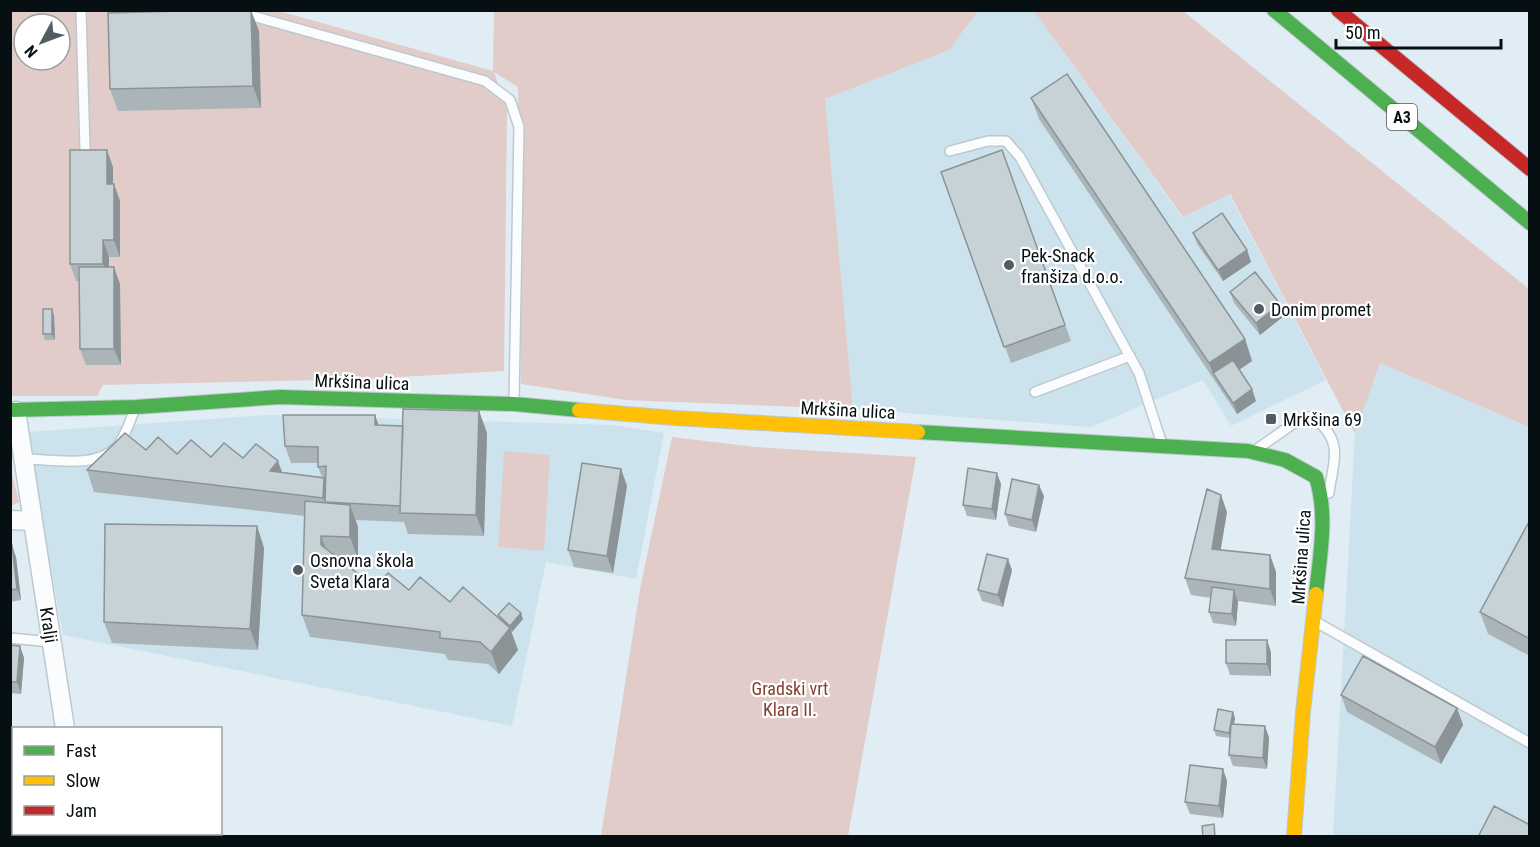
<svg xmlns="http://www.w3.org/2000/svg" width="1540" height="847" viewBox="0 0 1540 847" font-family="'Roboto Condensed',sans-serif">
	<style>
		.built { fill: #cce3ee }
		.green { fill: #e1ccc9; fill-rule: evenodd }
		.lines { fill: none; stroke-linecap: round; stroke-linejoin: round }
		.lane-casing { stroke: #bec9ce; stroke-width: 12 }
		.street-casing { stroke: #bec9ce; stroke-width: 21 }
		.fast-casing { stroke: #bec9ce; stroke-width: 16 }
		.slow-casing { stroke: #bec9ce; stroke-width: 16 }
		.jam-casing { stroke: #bec9ce; stroke-width: 16 }
		.lane { stroke: #fafcfd; stroke-width: 9 }
		.street { stroke: #fafcfd; stroke-width: 18 }
		.fast { stroke: #4caf50; stroke-width: 14 }
		.slow { stroke: #ffc107; stroke-width: 14 }
		.jam { stroke: #c62828; stroke-width: 14 }
		.wall { fill: #abb5b9 }
		.shaded-wall { fill: #8b9396 }
		.building { fill: #c7d2d7; stroke: #8b9396; stroke-width: 1.5 }
		.poi-dot { fill: #525d61; stroke: #fff; stroke-width: 2 }
		.labels { text-anchor: middle; dominant-baseline: central; stroke-width: 4.5; stroke-linejoin: round; paint-order: stroke }
		.shield { fill: #fff; stroke: #515759; stroke-width: 1.5 }
		.shield-label { font-size: 16px; font-weight: bold; fill: #060f12 }
		.poi-label { font-size: 18px; fill: #060f12; stroke: #fff; text-anchor: start }
		.street-label { font-size: 18px; fill: #060f12; stroke: #fff }
		.park-label { font-size: 18px; fill: #843e2f; stroke: #fff }
	</style>
	<rect width="100%" height="100%" fill="#e0edf4"/>
	<path class="built" d="M978 11H1034L1182 217 1229 194 1326 380 1231 426 1203 380 1091 427 853 409 825 99 949 50Z
		M1380 363 1529 427V836H1333L1355 434Z
		M267 415 613 425 664 433 636 579 546 562 512 726 63 635 27 432Z"/>
	<path class="green" d="M10 11H279L493 71 494 11H978L949 50 825 99 853 409 626 400 521 384 518 87 494 72 507 110 504 371 366 379 103 385 97 396H11ZM24 24H60V60H24Z
		M1034 11H1183L1529 289V427L1380 363 1355 434 1230 194 1183 217Z
		M672 437 755 447 916 457 848 836H601L640 589Z
		M504 451 550 455 544 551 498 547Z
		M10 466 19 502 11 506Z"/>
	<g class="lines">
		<defs>
			<path id="lane" d="M81 10 85 150
				M231 10 485 81 510 100 519 127 514 401
				M950 151 988 141H1006L1020 157 1139 373 1162 444
				M1035 392 1130 356
				M1257 449 1297 421 1312 416C1344 441 1334 457 1329 493
				M24 459C52 459 99 470 119 444 126 434 130 420 135 409
				M1316 622 1530 743
				M10 638 51 642"/>
			<path id="street" d="M16 411 65 728
				M10 520 33 521
				M82 834V836"/>
			<path id="fast" d="M1274 10 1530 223
				M10 410 136 407 280 397 514 404 579 410
				M918 432 1248 451 1285 460 1316 477C1328 516 1320 554 1316 594"/>
			<path id="slow" d="M579 410 675 418 918 432
				M1294 836 1303 712 1316 594"/>
			<path id="jam" d="M1338 10 1530 169"/>
		</defs>
		<use href="#lane" class="lane-casing"/>
		<use href="#street" class="street-casing"/>
		<use href="#fast" class="fast-casing"/>
		<use href="#slow" class="slow-casing"/>
		<use href="#jam" class="jam-casing"/>
		<use href="#lane" class="lane"/>
		<use href="#street" class="street"/>
		<use href="#fast" class="fast"/>
		<use href="#slow" class="slow"/>
		<use href="#jam" class="jam"/>
	</g>
	<path class="wall" d="M259 31 261 108 118 111 110 89Z
		M1031 98 1245 339 1252 361 1239 370 1256 401 1237 414 1039 119Z
		M1002 150 1071 341 1011 363 941 172Z
		M113 167V184L120 201V257H109V267L120 284 121 365H86L80 349 79 281H76L70 264Z
		M1193 233 1247 250 1251 262 1223 281 1197 244Z
		M1230 292 1284 316 1260 335 1234 303Z
		M54 315 55 340H45L43 334Z
		M479 411 487 433 484 536 408 534 404 522 356 520 358 527V559L338 558 375 587 409 590 450 602 499 619 498 615 523 619 512 632 511 631 518 650 499 674 488 664 448 660 445 654 310 637 302 615 305 516 94 492 87 470 146 450 211 457 243 458 282 472 322 477 318 467V463H291L285 446 375 415 378 425 403 426Z
		M621 469 627 486 613 573 574 567 568 550Z
		M1001 484 996 520 967 516 963 505Z
		M1044 496 1036 532 1009 526 1005 514Z
		M1227 512 1220 550 1270 555 1276 572V606L1238 601 1236 626 1213 623 1209 612 1211 598 1191 595 1185 578Z
		M1530 520V656L1488 634 1480 612Z
		M257 526 264 548 258 650 112 643 104 622Z
		M10 545 16 557 21 600 10 602Z
		M1012 570 1003 607 982 601 978 590Z
		M10 645 20 646 24 658 21 694 10 693Z
		M1271 652V676L1230 675 1226 663Z
		M1341 695 1457 708 1463 725 1441 764 1347 712Z
		M1235 718 1234 724 1265 726 1269 738 1267 769 1233 766 1229 755 1230 738 1216 736 1214 730Z
		M1223 769 1227 781 1223 818 1190 814 1185 802Z"/>
	<path class="shaded-wall" d="M251 10 259 31 261 108 253 86Z
		M107 150 113 167V201L107 184Z
		M114 184 120 201V257L114 240Z
		M103 240 109 257V281L103 264Z
		M1247 250 1251 262 1223 281 1218 270Z
		M114 267 120 284 121 365 114 349Z
		M1280 304 1284 316 1260 335 1256 323Z
		M52 309 54 315 55 340 52 334Z
		M1245 339 1252 361 1219 383 1213 373 1209 363Z
		M1252 389 1256 401 1237 414 1233 403Z
		M479 411 487 433 484 536 476 515Z
		M375 415 381 432 375 425Z
		M278 461 286 483 270 471Z
		M621 469 627 486 613 573 607 556Z
		M997 473 1001 484 996 520 992 509Z
		M324 478 331 499 325 502 323 498Z
		M1039 485 1044 496 1036 532 1032 520Z
		M1221 495 1227 512 1218 566 1212 549Z
		M350 505 358 527V559L350 537Z
		M257 526 264 548 258 650 250 629Z
		M321 536 329 557 321 545Z
		M12 545 16 557 21 600 17 589Z
		M1270 555 1276 572V606L1270 589Z
		M1008 559 1012 570 1003 607 998 595Z
		M1234 590 1238 602 1236 626 1232 614Z
		M521 613 523 619 512 632 510 626Z
		M510 628 518 650 499 674 491 652Z
		M1267 640 1271 652V676L1267 664Z
		M20 646 24 658 21 694 17 682Z
		M1457 708 1463 725 1441 764 1435 747Z
		M1233 712 1235 718 1231 738 1229 733Z
		M1265 726 1269 738 1267 769 1263 758Z
		M1223 769 1227 781 1223 818 1219 806Z"/>
	<path class="building" d="M215 10H251L253 86 110 89 108 13Z
		M1067 74 1245 339 1209 363 1031 98Z
		M70 150H107V184H114V240H103V264H70Z
		M1002 150 1065 325 1004 347 941 172Z
		M1222 213 1247 250 1218 270 1193 233Z
		M79 267H114V349H80Z
		M1255 272 1280 304 1256 323 1230 292Z
		M43 309H52V334H43Z
		M1233 360 1252 389 1233 403 1213 373Z
		M403 409 479 411 476 515 400 513Z
		M283 415H375V425L403 426 400 506 325 502 326 466 318 467V447L285 446Z
		M125 433 146 450 158 437 177 454 191 440 211 457 224 443 243 458 256 444 278 461 270 471 324 478 323 498 87 470Z
		M582 463 621 469 607 556 568 550Z
		M968 468 997 473 992 509 963 505Z
		M1012 479 1039 485 1032 520 1005 514Z
		M1207 489 1221 495 1212 549 1270 555V589L1185 578Z
		M305 501 350 505V537L321 536V545L375 587 388 573 409 590 420 577 450 602 463 587 510 628 491 652 480 642 440 638V632L302 615Z
		M1530 520V639L1480 612Z
		M105 524 257 526 250 629 104 622Z
		M10 545H12L17 589 10 590Z
		M987 554 1008 559 998 595 978 590Z
		M1212 587 1234 590 1232 614 1209 612Z
		M509 603 521 613 510 626 498 615Z
		M1226 640H1267V664L1226 663Z
		M10 645 20 646 17 682H10Z
		M1363 656 1457 708 1435 747 1341 695Z
		M1218 709 1233 712 1229 733 1214 730Z
		M1231 724 1265 726 1263 758 1229 755Z
		M1190 765 1223 769 1219 806 1185 802Z
		M1494 806 1530 825V837H1478Z
		M1214 824 1215 837H1203L1202 826Z"/>
	<g class="poi-dot">
		<circle cx="1009" cy="265" r="6"/>
		<circle cx="1259" cy="309" r="6"/>
		<rect x="1265" y="413" width="12" height="12" rx="3"/>
		<circle cx="298" cy="570" r="6"/>
	</g>
	<g class="labels">
		<rect class="shield" x="1387" y="104" width="30" height="26" rx="4.5"/>
		<g class="shield-label">
			<text x="1402" y="117">A3</text>
		</g>
		<g class="poi-label">
			<text x="1021" y="255">Pek-Snack<tspan x="1021" dy="21">franšiza d.o.o.</tspan></text>
			<text x="1271" y="309">Donim promet</text>
			<text x="1283" y="419">Mrkšina 69</text>
			<text x="310" y="560">Osnovna škola<tspan x="310" dy="21">Sveta Klara</tspan></text>
		</g>
		<g class="street-label">
			<text transform="translate(362 382) rotate(2)">Mrkšina ulica</text>
			<text transform="translate(848 410) rotate(3)">Mrkšina ulica</text>
			<text transform="translate(1301 557) rotate(-86)">Mrkšina ulica</text>
			<text transform="translate(49 625) rotate(81)">Kralji</text>
		</g>
		<g class="park-label">
			<text x="790" y="688">Gradski vrt<tspan x="790" dy="21">Klara II.</tspan></text>
		</g>
	</g>
	<rect width="1540" height="847" fill="none" stroke="#060f12" stroke-width="24"/>
	<rect x="12" y="727" width="210" height="108" fill="#ffffff" stroke="#9b9fa0" stroke-width="1.5"/>
	<rect x="24" y="746" width="30" height="9" fill="#4caf50" stroke="#9b9fa0" stroke-width="1.5"/>
	<text x="66" y="757" font-size="18" fill="#060f12">Fast</text>
	<rect x="24" y="776" width="30" height="9" fill="#ffc107" stroke="#9b9fa0" stroke-width="1.5"/>
	<text x="66" y="787" font-size="18" fill="#060f12">Slow</text>
	<rect x="24" y="806" width="30" height="9" fill="#c62828" stroke="#9b9fa0" stroke-width="1.5"/>
	<text x="66" y="817" font-size="18" fill="#060f12">Jam</text>
	<g transform="translate(42 42) rotate(229)"><circle r="28" fill="#ffffff" stroke="#9b9fa0" stroke-width="1.5"/>
	<path d="M0-4.5L10 22L0 15L-10 22Z" fill="#525d61"/>
	<text y="-9" font-size="16" font-weight="bold" text-anchor="middle" fill="#060f12">N</text>
	</g>
	<path d="M1336 39v9h165v-9" fill="none" stroke="#060f12" stroke-width="3"/>
	<text x="1345" y="39" font-size="18" fill="#060f12" stroke="#ffffff" stroke-width="4.5" paint-order="stroke">50 m</text>
</svg>
